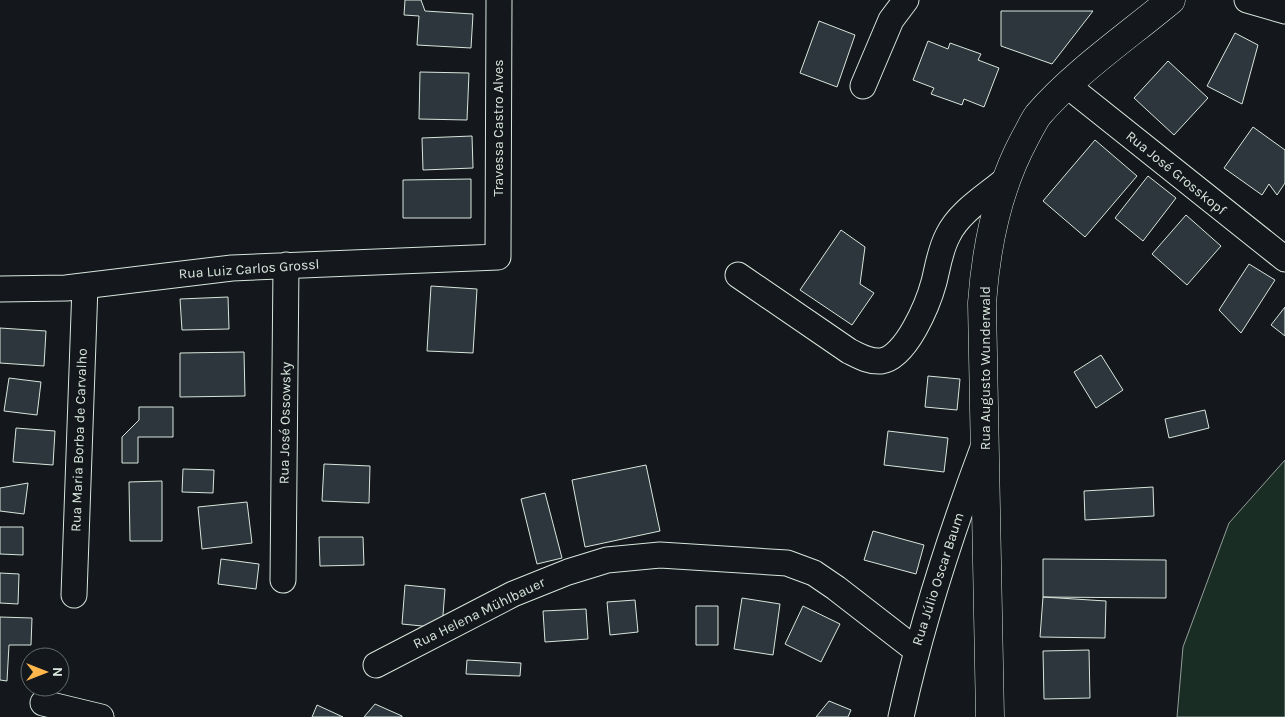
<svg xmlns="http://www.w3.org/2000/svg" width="1285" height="717" viewBox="0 0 1285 717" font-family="Karla,sans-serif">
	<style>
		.green { fill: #1a2d24; stroke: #939e99 }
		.building { fill: #2c363c; stroke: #d8e6dc }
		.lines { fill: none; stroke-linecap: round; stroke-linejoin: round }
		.minor-casing { stroke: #d8e6dc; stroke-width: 27 }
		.major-casing { stroke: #d8e6dc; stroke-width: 29 }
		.minor { stroke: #14181c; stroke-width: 25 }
		.major { stroke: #14181c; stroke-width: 28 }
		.labels { text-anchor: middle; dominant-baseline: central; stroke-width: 4; stroke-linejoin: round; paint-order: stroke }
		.street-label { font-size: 14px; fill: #d8e6dc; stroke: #14181c }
	</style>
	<rect width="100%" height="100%" fill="#14181c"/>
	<path class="green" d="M1285 460V717H1177L1183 647 1229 523Z"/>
	<path class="building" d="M405 0H421L425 11 473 14 471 48 417 45 419 16 404 15Z
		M1001 11H1093L1052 64 1001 46Z
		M819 21 855 35 837 87 800 73Z
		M1235 33 1258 45 1242 104 1207 86Z
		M928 41 948 49 950 43 981 54 978 60 999 68 984 107 964 99 962 105 931 94 934 88 913 80Z
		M1168 61 1208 98 1174 135 1134 98Z
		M420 72 469 73 467 120 419 119Z
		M1253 127 1285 150V183L1277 195 1269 184 1262 195 1224 168Z
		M472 136 473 168 423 170 422 138Z
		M1095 140 1137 176 1085 237 1043 201Z
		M1148 176 1176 198 1143 241 1115 218Z
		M471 179V218H403V180Z
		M1186 215 1221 246 1187 285 1152 254Z
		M841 230 865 247 860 284 874 293 852 325 800 290Z
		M1249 264 1275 280 1241 333 1219 310Z
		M431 286 477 289 473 353 427 351Z
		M228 297 229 329 182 330 180 299Z
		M1285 307V336L1271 325Z
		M0 328 46 331 44 366 0 363Z
		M244 352 245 396 180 397V353Z
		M1101 355 1123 390 1096 408 1074 372Z
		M928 376 960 379 957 410 925 407Z
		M9 378 41 382 37 415 4 411Z
		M139 407H173V437H138V463H122V437L139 420Z
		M1205 410 1209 428 1169 438 1165 419Z
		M16 428 55 431 53 465 13 462Z
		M888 431 948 438 944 472 884 465Z
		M324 464 370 466 369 503 322 501Z
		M646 465 660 531 585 547 572 480Z
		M183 469 214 470 213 493 182 492Z
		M162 481V541H130L129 482Z
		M28 483 24 514 0 511V488Z
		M1153 487 1154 516 1085 520 1084 491Z
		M545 493 562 558 537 564 521 499Z
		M247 502 252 543 202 549 198 507Z
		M0 527H23V555L0 554Z
		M873 531 924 545 916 574 864 560Z
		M319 537H363L364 565 320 566Z
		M221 559 259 564 256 589 218 584Z
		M1043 559 1166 560V598L1043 597Z
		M0 573 19 574 18 604 0 603Z
		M405 585 445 589 442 628 402 624Z
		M1043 597 1106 601 1105 638 1040 637Z
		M742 598 780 604 773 655 734 649Z
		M635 600 638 632 610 635 607 602Z
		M696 606H718V645H696Z
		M803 606 840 624 821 662 785 644Z
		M586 609 588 639 545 642 543 611Z
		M0 617 32 618 31 645H9L7 681 0 680Z
		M1089 650 1090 698 1044 699 1043 651Z
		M467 660 521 663 520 676 466 674Z
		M829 701 851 710 848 717H816Z
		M375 704 402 716V717H364Z
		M317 705 343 717H312Z"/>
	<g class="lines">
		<defs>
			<path id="minor" d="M1247 0 1285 11
				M863 86 891 20 906 0
				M1068 86 1285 259
				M738 275 849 351C859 356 869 362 881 361 906 358 928 304 934 282 938 266 940 250 948 235 959 212 986 196 1005 180
				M0 289 66 288 232 268 498 257 499 0
				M283 580 286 265
				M74 595 85 286
				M376 665 513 594 568 572 607 560 660 555 787 563 814 573 836 588 916 650
				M43 703 101 717
				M901 717C921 625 950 536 983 448"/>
			<path id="major" d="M990 717 982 303C986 247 998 188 1025 138 1029 131 1033 122 1038 115 1073 74 1129 35 1171 0"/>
		</defs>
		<use href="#minor" class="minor-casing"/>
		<use href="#major" class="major-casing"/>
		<use href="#minor" class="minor"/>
		<use href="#major" class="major"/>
	</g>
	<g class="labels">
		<g class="street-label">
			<text transform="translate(498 128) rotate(-90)">Travessa Castro Alves</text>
			<text transform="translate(1176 173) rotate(39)">Rua José Grosskopf</text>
			<text transform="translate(249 269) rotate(-4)">Rua Luiz Carlos Grossl</text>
			<text transform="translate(985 368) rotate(-90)">Rua Augusto Wunderwald</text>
			<text transform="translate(285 423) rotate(-89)">Rua José Ossowsky</text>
			<text transform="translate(79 440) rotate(-88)">Rua Maria Borba de Carvalho</text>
			<text transform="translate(938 579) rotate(-72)">Rua Júlio Oscar Baum</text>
			<text transform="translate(479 613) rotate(-26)">Rua Helena Mühlbauer</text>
		</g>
	</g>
	<g transform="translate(45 672) rotate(90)"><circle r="24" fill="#14181c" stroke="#626a69"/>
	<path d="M0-4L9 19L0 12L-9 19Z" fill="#ffb74d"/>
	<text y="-8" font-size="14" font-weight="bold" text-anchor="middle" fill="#d8e6dc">N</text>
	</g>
</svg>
